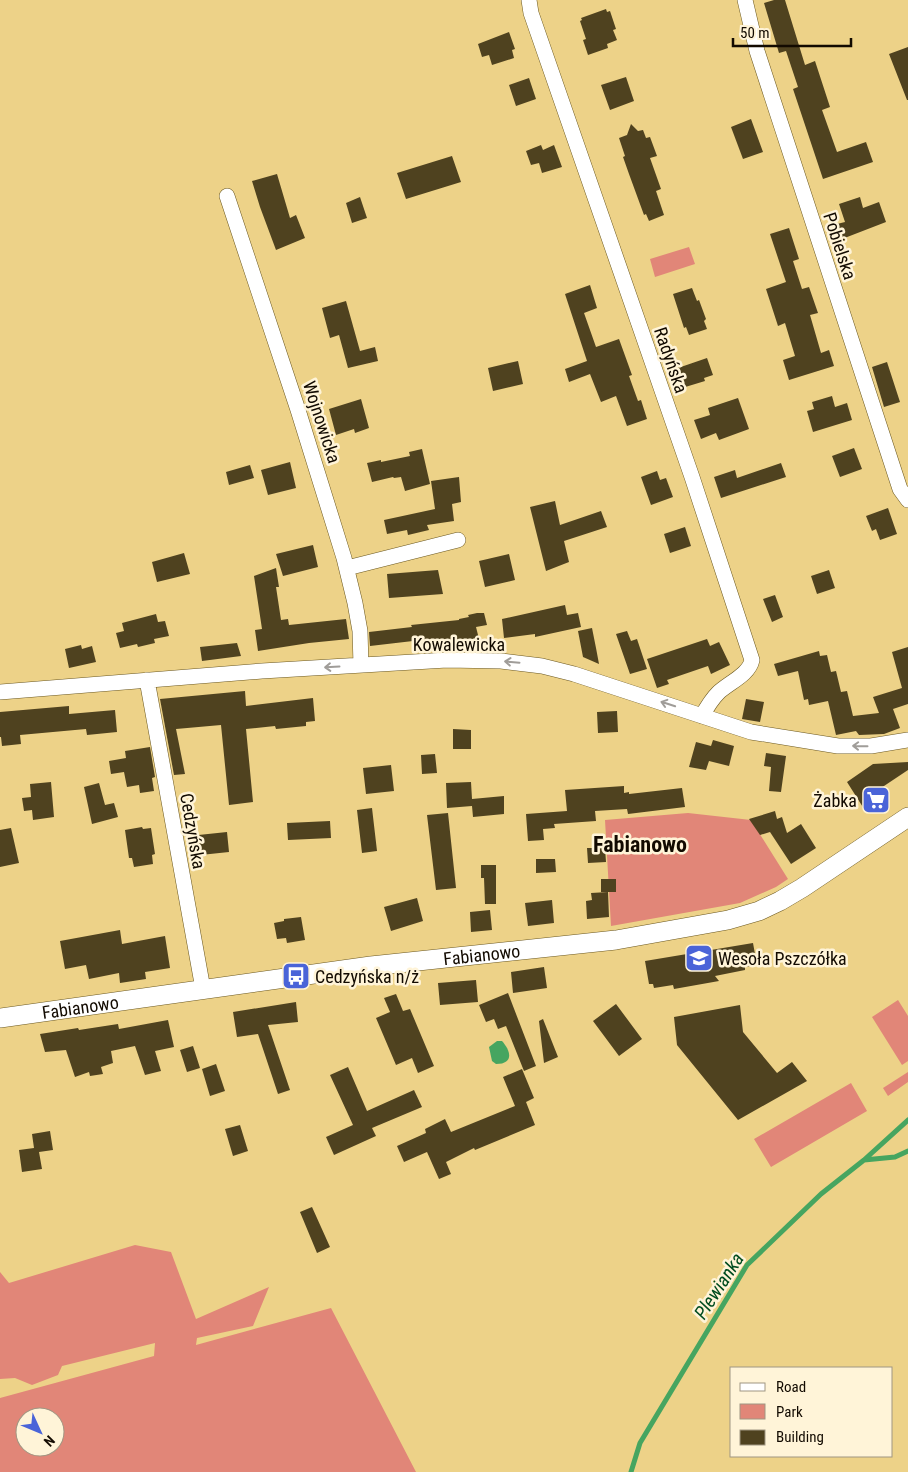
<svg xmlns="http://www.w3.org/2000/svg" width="908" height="1472" viewBox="0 0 908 1472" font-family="'Roboto Condensed',sans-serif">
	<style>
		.green { fill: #e18678; fill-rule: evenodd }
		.water { fill: #46a560 }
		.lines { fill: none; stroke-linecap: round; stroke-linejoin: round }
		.stream { stroke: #46a560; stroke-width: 5 }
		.building { fill: #4f421f }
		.minor-casing { stroke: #6b5820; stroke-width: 16 }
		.tertiary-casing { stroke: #6b5820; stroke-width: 20 }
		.minor { stroke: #fff; stroke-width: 15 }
		.tertiary { stroke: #fff; stroke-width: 19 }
		.oneway { stroke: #a09d99 }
		.labels { text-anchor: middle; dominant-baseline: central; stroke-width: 5; stroke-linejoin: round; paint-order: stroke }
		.street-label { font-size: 18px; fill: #120a00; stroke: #fff4d8 }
		.poi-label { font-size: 18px; fill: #120a00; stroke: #fff4d8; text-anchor: start }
		.water-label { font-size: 19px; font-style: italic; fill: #004c1f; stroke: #fff4d8 }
		.district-label { font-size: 22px; font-weight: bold; fill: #120a00; stroke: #fff4d8 }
	</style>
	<rect width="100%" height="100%" fill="#edd288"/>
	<path class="green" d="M689 247 695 264 655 277 650 259Z
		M688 813 751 820 788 879 776 887 740 903 611 926 605 820Z
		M898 1000 908 1016V1061L902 1065 872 1017Z
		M908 1072V1082L888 1096 883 1088Z
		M851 1083 867 1111 771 1167 754 1139Z
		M135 1245 171 1252 196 1319 269 1287 253 1326 197 1338 196 1345 331 1308 416 1472H0V1398L154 1356 155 1343 62 1366 58 1375 32 1385 15 1378 0 1379V1272L9 1283ZM25 1417H55V1447H25Z"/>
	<path class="water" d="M497 1041H502C511 1051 514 1064 496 1064L492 1061 489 1047Z"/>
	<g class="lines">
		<path class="stream" d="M864 1160 908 1120
			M631 1472 640 1443 747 1265 821 1194 864 1160 895 1157 908 1151"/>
	</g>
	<path class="building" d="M774 0H785L805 65 815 61 830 107 822 110 837 152 866 142 873 162 823 179 793 89 798 87 786 51 779 53 764 3Z
		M606 9 607 12 610 11 616 29 613 30 617 40 607 44 608 48 588 55 583 40 586 39 580 21 582 20 581 18Z
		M509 32 515 49 512 50 514 58 492 65 489 55 482 57 478 44Z
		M908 47V100H907L889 54Z
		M626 77 634 101 610 110 601 85Z
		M529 78 536 99 516 106 509 85Z
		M751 119 763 152 743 159 731 127Z
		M631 124 638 131 643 130 646 138 650 137 657 156 650 158 661 189 656 191 664 215 649 221 646 214 644 215 629 174 623 157 625 156 619 138 627 135Z
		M541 145 543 150 554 145 562 167 542 173 539 163 531 165 526 151Z
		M452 156 461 182 406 199 397 173Z
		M277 174 290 218 296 215 305 238 276 250 260 207 252 181Z
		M360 197 367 218 352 223 346 203Z
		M860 197 863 208 879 202 886 222 842 239 837 224 845 222 839 204Z
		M789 228 799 259 793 261 802 289 809 287 818 313 810 315 821 353 829 350 834 366 789 380 783 360 795 356 785 323 778 326 766 289 786 282 770 234Z
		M590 285 597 308 584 313 596 347 619 339 632 375 629 376 638 401 641 400 647 419 627 426 616 396 601 402 590 374 569 382 565 369 587 361 565 294Z
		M692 288 697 301 699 300 706 319 704 321 707 329 689 335 686 327 684 328 673 294Z
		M346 301 360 351 375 347 378 361 348 368 339 335 330 338 322 308Z
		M707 358 713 375 704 378 705 381 682 388 675 369Z
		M518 361 523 384 493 391 488 368Z
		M887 362 900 402 884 407 872 367Z
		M832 396 835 407 847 403 852 420 813 432 807 411 814 409 812 402Z
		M738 398 749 429 719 440 716 433 701 439 694 420 710 415 708 408Z
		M361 399 369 428 355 433 354 429 336 435 329 409Z
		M854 448 862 469 840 477 832 456Z
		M422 449 430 484 405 491 401 477 394 478 393 477 372 482 367 463 381 460V462L410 456 409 452Z
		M290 462 296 488 268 495 261 470Z
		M781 463 786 477 721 498 714 477 735 470 737 478Z
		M250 465 254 478 229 485 226 472Z
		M657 471 660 480 666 478 673 497 651 505 641 477Z
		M459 477 461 502 452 504 454 521 427 525 429 530 408 535 407 530 387 534 384 520 435 509 431 481Z
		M555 501 560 525 601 511 607 527 564 541 569 562 546 571 530 507Z
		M888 508 897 534 880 540 876 529 872 531 866 516Z
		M685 527 691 546 670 553 664 534Z
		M313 545 318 567 283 576 276 554Z
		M184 553 190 574 157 582 152 562Z
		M509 554 515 580 485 587 479 561Z
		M276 568 279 587H276L281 620 288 619 289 625 346 619 349 639 309 643 258 651 255 630 262 629 254 576Z
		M438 570 443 594 389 598 387 574Z
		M829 570 835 588 817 594 811 576Z
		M775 595 783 617 772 622 763 599Z
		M565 605 567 615 578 613 581 627 535 637V634L504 638 502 619Z
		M477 613H484L487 625 476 627 480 643 464 646 463 641 414 647 413 641 370 646 369 632 412 627 411 625 459 620V619L469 617 468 615Z
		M156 614 158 622 165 621 169 636 154 639 155 643 138 647 137 644 120 648 116 633 124 631 122 623Z
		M592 628 596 648 599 664 583 657 578 631Z
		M627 631 631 641 637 639 647 669 630 674 616 634Z
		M707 639 710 646 719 642 730 665 711 674 708 666 667 680 669 684 657 688 647 659Z
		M237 643 241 656 202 661 200 647Z
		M81 645 82 649 92 646 96 662 69 668 65 649Z
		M908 647V704L893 709 900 728 884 734 859 735 856 731 836 735 828 701 809 705 808 699 804 700 798 671 778 676 774 664 819 651 820 656 827 655 831 672 836 671 841 692 847 691 853 716 879 713 873 697 902 688 892 652Z
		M245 691 246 706 313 698 315 721 306 722V726L276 729 275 726 246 729 253 802 229 805 221 725 176 729 185 774 174 775 160 699Z
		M746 699 764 702 760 722 742 719Z
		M69 706V714L115 710 117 732 87 735 86 729 20 735 21 744 2 746 1 737H0V712Z
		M617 711 618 732 598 733 597 712Z
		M453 729 471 730V749H453Z
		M713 740 734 746 729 766 709 761 706 770 689 767 696 742 711 746Z
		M150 747 155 777 152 778 154 791 140 793 139 785 127 787 124 772 111 774 109 761 126 758 125 751Z
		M766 753 786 756 781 792 769 791 771 767 764 766Z
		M435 754 437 773 422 774 421 755Z
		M908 762V770L875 792 882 802 866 812 847 782 873 764Z
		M391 765 394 791 366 794 363 768Z
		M51 782 54 817 33 820 32 810 24 811 22 798 31 797 30 784Z
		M471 782 472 799 504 796V814L473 817 472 806 447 808 446 783Z
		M99 783 105 805 114 803 118 817 92 824 84 787Z
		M624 786V793L629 792V794L682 788 685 807 628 814 627 809 595 811 596 821 554 824 555 828 543 829 544 840 528 841 526 814 567 811 565 790Z
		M372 808 377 851 362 853 357 810Z
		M775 811 777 819 782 817 787 833 801 824 816 848 791 864 770 832 760 835 749 819Z
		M448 813 456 888 436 890 427 815Z
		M330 821 331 838 288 840 287 823Z
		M142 827 143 829 151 828 155 854 152 855 153 864 134 867 132 858H129L125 830Z
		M11 828 19 863 0 867V830Z
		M227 832 229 852 191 856 189 836Z
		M587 848H605L606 862 588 863Z
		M536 859H555L556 872 536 873Z
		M481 865H496V904H485L484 878H481Z
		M601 879H616V892H601Z
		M608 892 609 917 587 919 586 901 592 900 591 893Z
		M417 898 423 921 391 931 384 907Z
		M552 900 554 923 528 926 525 903Z
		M490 910 492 930 471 932 470 912Z
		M301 917 305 940 287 943 286 938 277 939 274 923 284 921V919Z
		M120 930 122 944 165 936 170 968 145 972 146 979 120 983 119 973 89 979 86 965 65 969 60 941Z
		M753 943 757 965 745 967V970L715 976 719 981 674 989 673 985 654 988 653 984H649L645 961Z
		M544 967 547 988 513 993 511 972Z
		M476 980 478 1002 440 1005 438 983Z
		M508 993 536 1066 524 1071 506 1026 498 1029 494 1019 486 1022 479 1005Z
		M396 994 403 1011 410 1009 434 1066 418 1073 412 1058 396 1065 376 1018 390 1012 384 998Z
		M296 1002 298 1022 268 1025 290 1090 278 1094 258 1034 237 1037 233 1012Z
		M616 1004 642 1039 619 1056 593 1021Z
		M740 1005 743 1032 777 1073 792 1062 807 1081 738 1120 677 1045 674 1017Z
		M543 1019 558 1057 544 1063 539 1021Z
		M168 1020 174 1047 155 1051 161 1071 145 1075 135 1046 111 1051 113 1063 101 1067 103 1074 90 1076 89 1072 75 1077 66 1050 45 1052 40 1034 78 1028 79 1030 118 1024 119 1029Z
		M193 1046 200 1068 187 1072 180 1050Z
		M216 1064 225 1091 210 1096 202 1069Z
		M348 1067 367 1111 414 1090 422 1107 372 1128 376 1136 334 1155 326 1137 353 1125 330 1075Z
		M522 1069 534 1098 526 1102 535 1125 475 1150 474 1148 446 1162 451 1174 439 1179 427 1152 404 1162 397 1146 426 1133 425 1129 445 1119 451 1132 515 1106 503 1077Z
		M240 1125 248 1151 233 1156 225 1129Z
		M50 1131 53 1150 39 1152 42 1169 22 1172 19 1150 34 1148 32 1134Z
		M312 1207 330 1247 317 1253 300 1212Z"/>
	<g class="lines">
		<defs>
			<path id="minor" d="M529 0 531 13 692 477 752 660C749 675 728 683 718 693 711 700 707 707 702 716
				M745 0 757 51 900 489 908 500
				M227 196 298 410 344 558 355 603 360 631 361 665
				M347 568 458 540
				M147 680 203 989
				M0 692 262 671 447 660 501 661 542 666 574 674 751 732 838 746H871L908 740"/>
			<g id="tertiary">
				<path id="s1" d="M0 1018 371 966 616 940 728 920 759 911 780 901 802 888 908 817"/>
			</g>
		</defs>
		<use href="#minor" class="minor-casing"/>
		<use href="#tertiary" class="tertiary-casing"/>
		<use href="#minor" class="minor"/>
		<use href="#tertiary" class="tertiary"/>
	</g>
	<defs><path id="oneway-shaft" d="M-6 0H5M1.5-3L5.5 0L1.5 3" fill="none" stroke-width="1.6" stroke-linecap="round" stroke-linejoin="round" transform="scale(1.25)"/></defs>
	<g class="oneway">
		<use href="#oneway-shaft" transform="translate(512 662) rotate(-175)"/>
		<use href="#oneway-shaft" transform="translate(332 667) rotate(177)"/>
		<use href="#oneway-shaft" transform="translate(668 704) rotate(-162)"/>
		<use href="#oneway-shaft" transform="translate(860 746) rotate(-179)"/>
	</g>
	<defs>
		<symbol id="supermarket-square" viewBox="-11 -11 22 22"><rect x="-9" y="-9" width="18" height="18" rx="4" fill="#4a64d8" stroke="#fff4d8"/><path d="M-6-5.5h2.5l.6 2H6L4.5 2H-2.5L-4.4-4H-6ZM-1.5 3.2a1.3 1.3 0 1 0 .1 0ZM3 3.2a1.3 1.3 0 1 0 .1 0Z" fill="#fff"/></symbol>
		<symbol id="school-square" viewBox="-11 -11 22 22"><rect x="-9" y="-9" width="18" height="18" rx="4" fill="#4a64d8" stroke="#fff4d8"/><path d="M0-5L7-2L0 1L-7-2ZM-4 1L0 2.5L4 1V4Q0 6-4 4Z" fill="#fff"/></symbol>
		<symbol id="bus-square" viewBox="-11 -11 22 22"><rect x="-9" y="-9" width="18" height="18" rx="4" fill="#4a64d8" stroke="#fff4d8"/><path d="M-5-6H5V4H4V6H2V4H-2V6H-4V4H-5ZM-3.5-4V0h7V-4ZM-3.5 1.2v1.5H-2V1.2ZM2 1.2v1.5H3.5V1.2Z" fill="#fff"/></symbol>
	</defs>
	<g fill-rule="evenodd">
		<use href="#supermarket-square" x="860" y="784" width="32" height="32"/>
		<use href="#school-square" x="683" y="942" width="32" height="32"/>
		<use href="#bus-square" x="280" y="960" width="32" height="32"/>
	</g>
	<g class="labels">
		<g class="street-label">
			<text transform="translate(840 246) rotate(72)">Pobielska</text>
			<text transform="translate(671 360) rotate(71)">Radyńska</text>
			<text transform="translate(322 422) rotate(72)">Wojnowicka</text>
			<text x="459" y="644">Kowalewicka</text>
			<text transform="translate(193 831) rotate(80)">Cedzyńska</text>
			<text stroke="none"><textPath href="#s1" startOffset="486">Fabianowo</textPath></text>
			<text stroke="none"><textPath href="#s1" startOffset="81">Fabianowo</textPath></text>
		</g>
		<g class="poi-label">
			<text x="857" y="800" text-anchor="end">Żabka</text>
			<text x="718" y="958">Wesoła Pszczółka</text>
			<text x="315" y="976">Cedzyńska n/ż</text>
		</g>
		<g class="water-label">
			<text transform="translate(719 1286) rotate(-57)">Plewianka</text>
		</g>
		<g class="district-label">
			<text x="640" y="844">Fabianowo</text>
		</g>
	</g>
	<rect x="730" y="1367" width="162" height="90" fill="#fff4d8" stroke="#a09682"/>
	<rect x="740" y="1383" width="25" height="8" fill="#ffffff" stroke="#a09682"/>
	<text x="776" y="1392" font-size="15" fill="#120a00">Road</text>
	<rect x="740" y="1404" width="25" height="15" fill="#e18678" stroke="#a09682"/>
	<text x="776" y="1417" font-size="15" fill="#120a00">Park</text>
	<rect x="740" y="1430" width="25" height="15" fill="#4f421f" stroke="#a09682"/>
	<text x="776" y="1442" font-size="15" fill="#120a00">Building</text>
	<g transform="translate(40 1432) rotate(134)"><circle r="24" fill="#fff4d8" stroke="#a09682"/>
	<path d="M0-4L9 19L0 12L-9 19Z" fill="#4a64d8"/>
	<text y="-8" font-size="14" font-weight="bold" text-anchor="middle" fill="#120a00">N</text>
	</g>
	<path d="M733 38v8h118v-8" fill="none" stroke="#120a00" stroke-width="2.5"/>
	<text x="740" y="38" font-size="15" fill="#120a00" stroke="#fff4d8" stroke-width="4" paint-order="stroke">50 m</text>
</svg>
